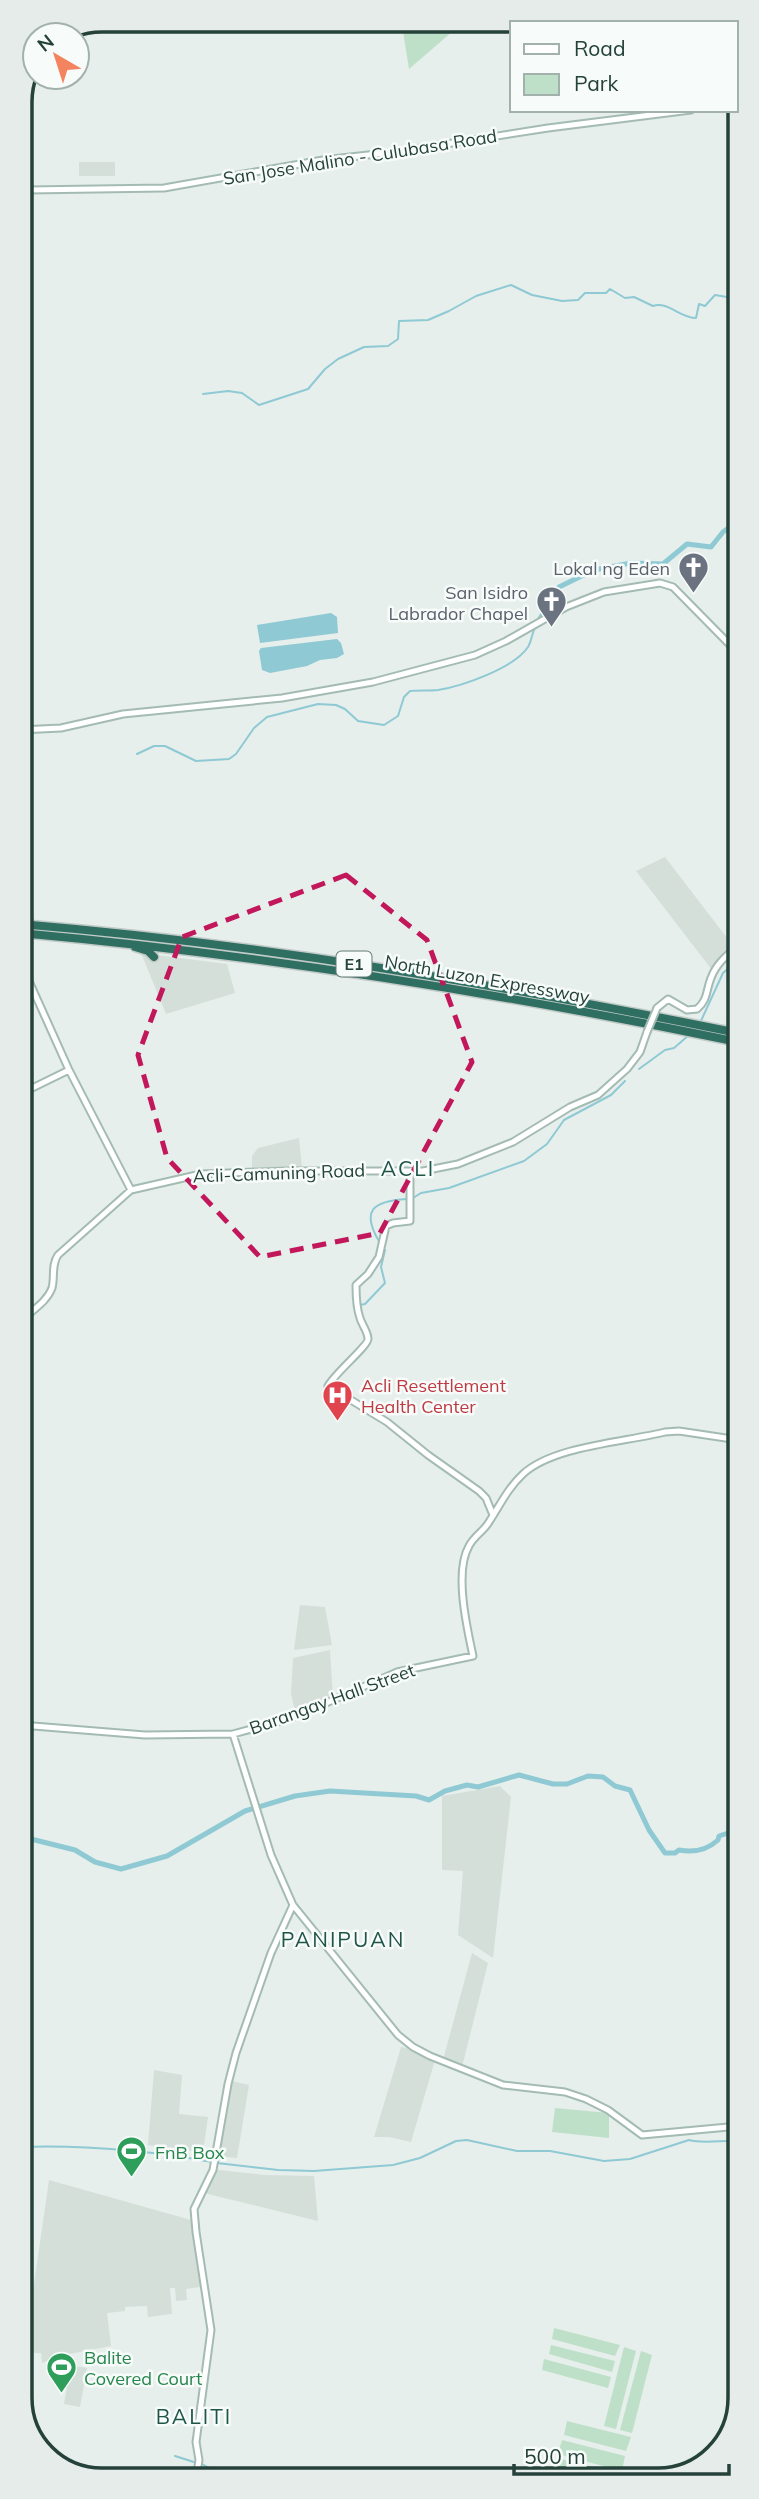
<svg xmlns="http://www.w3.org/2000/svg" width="759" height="2499" viewBox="0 0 759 2499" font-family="Mulish,sans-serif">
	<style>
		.built { fill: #d4dfda }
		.green { fill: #bfe0c8 }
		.water { fill: #8ec9d4 }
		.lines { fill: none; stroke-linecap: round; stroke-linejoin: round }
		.stream { stroke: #8ec9d4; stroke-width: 2 }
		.river { stroke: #8ec9d4; stroke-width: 5 }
		.secondary-casing { stroke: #a4bbb3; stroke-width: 9 }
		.highway-casing { stroke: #c2cac8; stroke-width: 11 }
		.secondary { stroke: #fff; stroke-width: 5 }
		.highway { stroke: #2f6f62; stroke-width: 8 }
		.secondary-bridge-casing { stroke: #a4bbb3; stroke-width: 9; stroke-linecap: butt }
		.secondary-bridge { stroke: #fff; stroke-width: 5 }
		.marked { fill: none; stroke: #c2185b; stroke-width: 5; stroke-dasharray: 14 9; stroke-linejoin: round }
		.labels { text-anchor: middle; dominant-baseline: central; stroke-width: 5; stroke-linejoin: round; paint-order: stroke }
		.shield { fill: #f7fbf9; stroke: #637a73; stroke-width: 2 }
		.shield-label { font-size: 16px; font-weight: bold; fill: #24423a }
		.street-label { font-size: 18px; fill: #24423a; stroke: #f7fbf9 }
		.worship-label { font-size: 18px; fill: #5b616d; stroke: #f7fbf9; text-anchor: end }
		.health-label { font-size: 18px; fill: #be3a42; stroke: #f7fbf9; text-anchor: start }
		.leisure-label { font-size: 18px; fill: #27864d; stroke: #f7fbf9; text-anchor: start }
		.quarter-label { font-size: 21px; letter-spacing: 2px; fill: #1f5548; stroke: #f7fbf9 }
		.rim { fill: none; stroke: #24423a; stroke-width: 3.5 }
	</style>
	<rect width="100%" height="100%" fill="#e6efeb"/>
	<path class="built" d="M79 162H115V176H79Z
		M665 857 734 947 723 955 712 970 636 871Z
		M141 953 227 964 235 993 166 1014Z
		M299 1138 302 1168 252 1170V1156L258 1148Z
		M300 1605 325 1607 332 1645 294 1650Z
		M330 1650 333 1697 295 1711 291 1694 293 1658Z
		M500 1786 511 1797 493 1958 458 1935 463 1871 442 1870V1796Z
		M472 1953 488 1963 462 2067 443 2060Z
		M401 2047 413 2049 435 2060 411 2142 389 2137H374Z
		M154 2070 182 2075 179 2114 208 2117 204 2145H200V2152L148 2145Z
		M232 2081 249 2085 237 2158 217 2156 229 2084Z
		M216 2168 219 2170 265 2175 314 2176 318 2221 204 2193Z
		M49 2180 191 2220 200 2287 186 2289 187 2300 176 2301 175 2288H170L172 2314 148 2317 147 2306 125 2307V2311L107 2313 111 2346 59 2356 42 2363 41 2353H24Z
		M61 2364 87 2368 80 2407 64 2404 67 2387 58 2385Z"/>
	<path class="green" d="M401 19H467L409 69Z
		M20 925 107 934 342 964 561 1003 20 931Z
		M555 2108 609 2113V2138L552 2132Z
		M554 2328 620 2345 615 2356 552 2339Z
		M551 2345 615 2361 612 2372 549 2354Z
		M624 2347 636 2351 616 2429 604 2426Z
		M641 2351 652 2355 632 2433 620 2430Z
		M544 2359 611 2377 608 2388 542 2370Z
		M567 2421 631 2437 626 2451 564 2435Z
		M562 2440 625 2456 622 2471 558 2454Z
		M557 2458 621 2474 620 2477 571 2478 553 2472Z"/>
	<path class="water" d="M331 613 337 617 338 633 260 643 257 625Z
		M337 639 341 643 344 654 337 658 320 660 307 666 270 673 262 670 259 651 261 648Z"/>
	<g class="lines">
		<path class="stream" d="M203 394 228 391 242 393 259 405 308 389 325 369 338 359 364 347 388 346 398 339 399 321 428 320 449 311 476 296 511 285 532 295 562 301 578 300 585 293H606L610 289 625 298 634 297 653 306C668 301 680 318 696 318L699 304 705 306 715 295 727 297 733 294 734 272 737 267
			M137 754 154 746H165L196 761 229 759 236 754 254 728 267 717 318 704 336 705 345 709 358 721 384 725 398 716 404 697 410 691C420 690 429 691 438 690 463 686 514 668 528 647 532 640 532 632 536 626
			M700 1023 723 973 738 960
			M639 1069 665 1050 674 1048 689 1035
			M413 1198 421 1193 449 1188 524 1161 547 1144 564 1120 611 1095 625 1081
			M380 1243C360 1210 373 1201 407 1199
			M360 1305 365 1304 385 1283 381 1267 385 1250
			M22 2147C85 2145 150 2151 212 2162
			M217 2163 278 2170 314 2171 393 2165 420 2158 456 2141 467 2140 517 2151H550L604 2161 630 2159 689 2140C702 2144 724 2140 739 2141
			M175 2456 197 2463
			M202 2464 229 2479"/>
		<path class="river" d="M538 622 559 587 594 570 631 563 663 564 687 544 711 547 723 532 738 521
			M21 1830 27 1838 75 1850 95 1862 121 1869 167 1856 245 1811 295 1796 330 1791 416 1796 429 1800 445 1791 467 1785 478 1787 519 1775 553 1784H567L588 1776 603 1777 615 1786 630 1790 649 1830 665 1853H675L679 1850C694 1853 707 1850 718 1840L719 1836 731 1832V1822H739"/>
		<defs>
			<path id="secondary" d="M736 105H737
				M20 223 27 206 28 190 164 188 323 160 395 152 548 128 691 110
				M20 730 61 728 123 714 282 698 373 682 475 655 506 641 566 607 604 592 660 583 673 587 738 653
				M20 961 69 1070 131 1190
				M657 1008 668 999 687 1010 697 1009C708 1000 706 990 711 978 716 964 727 955 738 946
				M20 1094 69 1070
				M410 1171V1221L393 1223 386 1226 379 1257 368 1274 356 1285C356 1296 356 1307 360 1318 362 1325 368 1332 368 1339 368 1346 335 1373 328 1386L387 1422 428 1455 479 1491 486 1498 493 1515
				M131 1190 201 1174 287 1171H423L458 1164 513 1142 570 1107 598 1095 627 1069 640 1052 647 1032
				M21 1321C31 1311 47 1302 52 1288 55 1277 51 1265 58 1255L131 1190
				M21 1725 145 1735 233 1734 292 1718 397 1672 473 1656C467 1628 454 1572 469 1546 474 1536 484 1531 489 1522 500 1505 508 1488 523 1474 553 1446 625 1442 665 1432L679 1431 739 1440
				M233 1734 271 1855 293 1905 398 2035 413 2047 430 2056 503 2085 565 2092 586 2099 608 2110 642 2135 739 2126
				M196 2479 199 2460 196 2442 211 2330 196 2232 194 2209 213 2170 228 2084 236 2053 271 1953 293 1905"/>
			<path id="highway" d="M20 924C262 944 501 985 738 1033
				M20 933C262 955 501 993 738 1042
				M135 947 148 951 154 957"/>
		</defs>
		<use href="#secondary" class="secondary-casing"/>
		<use href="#highway" class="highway-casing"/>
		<use href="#secondary" class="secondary"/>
		<use href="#highway" class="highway"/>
		<defs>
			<path id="secondary-bridge" d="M647 1032 657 1008"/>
		</defs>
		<use href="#secondary-bridge" class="secondary-bridge-casing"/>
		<use href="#secondary-bridge" class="secondary-bridge"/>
	</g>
	<path class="marked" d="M346 875 427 940 472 1062 380 1233 260 1257 167 1158 138 1055 182 937Z"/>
	<defs>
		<symbol id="church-pin" viewBox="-11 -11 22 30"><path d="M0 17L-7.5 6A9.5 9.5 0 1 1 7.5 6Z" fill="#6b7280" stroke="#f7fbf9"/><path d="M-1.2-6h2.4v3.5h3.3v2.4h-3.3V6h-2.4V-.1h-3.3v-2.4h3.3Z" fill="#fff"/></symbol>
		<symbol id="hospital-pin" viewBox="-11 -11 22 30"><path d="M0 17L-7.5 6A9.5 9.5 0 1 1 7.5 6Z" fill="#e0444e" stroke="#f7fbf9"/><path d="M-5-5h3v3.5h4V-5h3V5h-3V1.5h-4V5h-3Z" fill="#fff"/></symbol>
		<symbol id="stadium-pin" viewBox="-11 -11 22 30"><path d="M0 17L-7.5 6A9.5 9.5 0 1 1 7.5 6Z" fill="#2e9e5b" stroke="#f7fbf9"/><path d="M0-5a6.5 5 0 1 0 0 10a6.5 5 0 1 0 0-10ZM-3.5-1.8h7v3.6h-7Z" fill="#fff"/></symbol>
	</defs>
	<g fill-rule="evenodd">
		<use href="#church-pin" x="676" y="550" width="35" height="47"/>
		<use href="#church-pin" x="534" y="584" width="35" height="47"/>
		<use href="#hospital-pin" x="320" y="1378" width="35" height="47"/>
		<use href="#stadium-pin" x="114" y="2134" width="35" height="47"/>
		<use href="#stadium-pin" x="44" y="2350" width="35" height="47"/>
	</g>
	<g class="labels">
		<rect class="shield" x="336.5" y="951.5" width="35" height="25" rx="5"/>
		<g class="shield-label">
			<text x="354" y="964">E1</text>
		</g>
		<g class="street-label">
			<text transform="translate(360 157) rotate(-9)">San Jose Malino - Culubasa Road</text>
			<text transform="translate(487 979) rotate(10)">North Luzon Expressway</text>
			<text transform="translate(279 1173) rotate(-2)">Acli-Camuning Road</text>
			<text transform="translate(332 1699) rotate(-20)">Barangay Hall Street</text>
		</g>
		<g class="worship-label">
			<text x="670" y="568">Lokal ng Eden</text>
			<text x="528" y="592">San Isidro<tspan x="528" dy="21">Labrador Chapel</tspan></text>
		</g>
		<g class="health-label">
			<text x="361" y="1385">Acli Resettlement<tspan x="361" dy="21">Health Center</tspan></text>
		</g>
		<g class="leisure-label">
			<text x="155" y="2152">FnB Box</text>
			<text x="84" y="2357">Balite<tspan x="84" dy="21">Covered Court</tspan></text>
		</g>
		<g class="quarter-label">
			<text x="408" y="1168">ACLI</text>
			<text x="343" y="1939">PANIPUAN</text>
			<text x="194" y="2416">BALITI</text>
		</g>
	</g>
	<path d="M0 0H759V2499H0ZM102 32H658A70 70 0 0 1 728 102V2398A70 70 0 0 1 658 2468H102A70 70 0 0 1 32 2398V102A70 70 0 0 1 102 32Z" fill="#e6ecea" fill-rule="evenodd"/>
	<path class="rim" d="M102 32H658A70 70 0 0 1 728 102V2398A70 70 0 0 1 658 2468H102A70 70 0 0 1 32 2398V102A70 70 0 0 1 102 32Z"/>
	<rect x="510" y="21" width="228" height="91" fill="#f7fbf9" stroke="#a3b1ad" stroke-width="2"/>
	<rect x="524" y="44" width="35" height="10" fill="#ffffff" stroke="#a3b1ad" stroke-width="2"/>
	<text x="574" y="56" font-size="21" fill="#24423a">Road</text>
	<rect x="524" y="74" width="35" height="21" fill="#bfe0c8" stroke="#a3b1ad" stroke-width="2"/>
	<text x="574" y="91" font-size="21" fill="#24423a">Park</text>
	<g transform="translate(56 56) rotate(321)"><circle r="33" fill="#f7fbf9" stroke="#a3b1ad" stroke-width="2"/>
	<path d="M0-5L12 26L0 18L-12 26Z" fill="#f4845f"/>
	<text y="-10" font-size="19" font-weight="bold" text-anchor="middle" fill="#24423a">N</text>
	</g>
	<path d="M514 2464v10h215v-10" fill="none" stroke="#24423a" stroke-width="3.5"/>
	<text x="524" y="2464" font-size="21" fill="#24423a" stroke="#f7fbf9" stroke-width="5" paint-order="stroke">500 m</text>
</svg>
